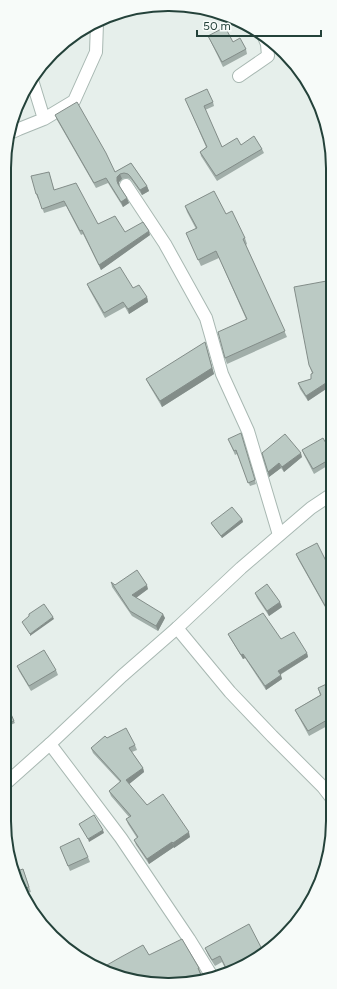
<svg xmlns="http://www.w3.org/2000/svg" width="337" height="989" viewBox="0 0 337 989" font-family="Figtree,sans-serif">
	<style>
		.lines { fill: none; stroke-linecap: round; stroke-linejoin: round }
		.minor-casing { stroke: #a8b8b2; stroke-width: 14 }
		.tertiary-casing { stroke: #a8b8b2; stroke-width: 14 }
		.minor { stroke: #fff; stroke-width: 12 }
		.tertiary { stroke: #fff; stroke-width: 12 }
		.wall { fill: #a1aea9 }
		.shaded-wall { fill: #838d89 }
		.building { fill: #bbcac4; stroke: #838d89 }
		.rim { fill: none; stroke: #24423a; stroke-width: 2 }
	</style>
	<rect width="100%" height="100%" fill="#e6efeb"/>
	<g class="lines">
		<defs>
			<path id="minor" d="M239 76 268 56 267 44 264 37
				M32 80 44 119
				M8 134 19 129 44 119 74 101 96 52 97 23
				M126 185 165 244 206 318 222 374 248 431 279 535
				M177 628 230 692 272 736 323 787 333 800
				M50 744 121 838 189 939 213 978"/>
			<path id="tertiary" d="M4 785 50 744 122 676 177 628 241 568 311 508 332 494"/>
		</defs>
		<use href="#minor" class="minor-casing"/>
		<use href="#tertiary" class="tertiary-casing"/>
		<use href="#minor" class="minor"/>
		<use href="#tertiary" class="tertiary"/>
	</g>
	<path class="wall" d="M208 36 233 42 246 49 247 54 223 67 210 40Z
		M213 102 214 106 205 110 222 147 241 145 262 149 264 153 217 181 201 156 200 152 206 147 187 103Z
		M55 115 115 172 131 163 147 186 149 191 142 195 132 181 130 179 126 178 122 179 119 182V185L129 203 123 207 108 183 96 188 57 120Z
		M49 172 54 190 98 224 125 232 150 235 101 270 83 234 81 235 66 206 44 213 39 198 38 199 36 194Z
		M185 206 226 214 245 238 247 244 246 245 287 337 227 364 225 358 246 319 219 258 201 266 186 233 196 229 187 212Z
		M332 280V385L308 401 300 389 298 383 311 379 312 373 309 365Z
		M87 284 133 288 147 297 148 302 129 314 125 307 105 318 89 289Z
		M207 349 214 374 162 407 149 385 146 379Z
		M242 437 256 484 250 486 237 454 235 455 230 443Z
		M302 450 332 454V463L314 474 304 455Z
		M262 453 302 457 284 472 281 468 269 477Z
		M242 519 243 522 222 538 212 525 211 523Z
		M296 554 332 573 333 616 332 615 330 616 298 559Z
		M111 582 115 585 148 589 136 598 165 618 158 631 132 616 112 587Z
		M255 593 282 607 269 616 257 598Z
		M228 634 281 639 307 653 308 657 280 675 282 679 266 690 245 658 243 659 230 638Z
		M17 666 56 670 58 675 31 691 19 671Z
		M333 681V731L329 725 309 736 297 714 295 710 320 695 318 688Z
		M4 706 14 721 15 723 4 728Z
		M107 738 135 745 137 750 132 752 143 768 144 772 129 784 147 805 190 837 174 848V847L149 864 136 845 134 840 137 838 128 824 126 819 129 817 111 796 109 791 120 782 93 753 91 748Z
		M60 847 88 857 90 862 70 871Z
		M23 869 31 892 23 894 16 883Z
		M205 948 260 957 227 972 222 962 215 966 208 955Z
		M149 955 199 968 201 973V974Z"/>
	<path class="shaded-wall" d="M120 174 122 179 119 182V186L117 181V177Z
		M147 186 149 191 142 195 140 190Z
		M127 198 129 203 123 207 121 202Z
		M149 231 150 235 101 270 99 265Z
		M147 297 148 302 129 314 128 309Z
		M205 342 214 374 162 407 160 401Z
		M332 379V385L308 401 306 396Z
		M301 453 302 457 284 472 282 467Z
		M279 463 281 468 269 477 268 472Z
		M242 519 243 522 222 538 221 536Z
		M147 585 148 589 133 600 132 595Z
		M280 602 282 607 269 616 267 611Z
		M163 614 165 618 158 631 156 626Z
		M53 617 54 619 30 636V634Z
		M307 653 308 657 279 675 278 671Z
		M243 654 245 658 243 659 241 655Z
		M281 675 282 679 266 690 265 686Z
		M143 768 144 772 128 785 126 780Z
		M103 830 104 833 89 842 88 839Z
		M189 832 190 837 174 848 173 843Z
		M172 842 174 847 149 864 147 859Z"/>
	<path class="building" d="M225 27 233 42 240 38 246 49 222 62 208 36Z
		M207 89 213 102 204 106 222 147 237 138 241 145 254 136 262 149 216 176 200 152 207 147 185 99Z
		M77 102 106 153 115 172 131 163 147 186 140 190 130 176 128 174 124 173 120 174 117 177V181L118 184 127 198 121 202 106 178 94 183 55 115Z
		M49 172 54 190 76 183 98 224 115 216 125 232 143 222 149 231 99 265 82 230 80 231 64 201 42 209 37 194H36L31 176Z
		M214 191 226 214 232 211 245 238 243 239 285 331 225 358 218 332 247 319 216 251 198 260 186 233 197 228 185 206Z
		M120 267 133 288 139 285 147 297 128 309 123 302 104 313 87 284Z
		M332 280V379L306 396 298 383 311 379V374L313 373 309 365 294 287Z
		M205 342 212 368 160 401 146 379Z
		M241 433 255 480 248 483 236 450 234 451 228 439Z
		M285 434 301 453 282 467 279 463 268 472 262 453Z
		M323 438 332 454V458L313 469 302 450Z
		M232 507 242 519 221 536 211 523Z
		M317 543 332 573 333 614 330 610 328 611 296 554Z
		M137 570 147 585 132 595 163 614 156 626 130 611 111 582 115 585Z
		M267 584 280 602 267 611 255 593Z
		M44 604 53 617 30 634 22 622 29 616V614Z
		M263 613 281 639 294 632 307 653 278 671 281 675 265 686 243 654 241 655 228 634Z
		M44 650 56 670 29 686 17 666Z
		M333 681V729L327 720 308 731 295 710 321 695 318 688Z
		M7 705 14 721 4 726V706Z
		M126 728 135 745 129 748 143 768 126 780 147 805 163 794 189 832 173 843 172 842 147 859 134 840 138 837 126 819 131 816 109 791 121 781 91 748 105 736 107 738Z
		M94 815 103 830 88 839 79 824Z
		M79 838 88 857 68 866 60 847Z
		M23 869 29 887 21 890 16 883 14 872Z
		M249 924 264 953 260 957 228 972 220 956 212 960 205 948Z
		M182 939 199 968H198L203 980 147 984 100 969 121 957 143 945 149 955Z"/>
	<path d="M0 0H337V989H0ZM168 11H169A157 157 0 0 1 326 168V821A157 157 0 0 1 169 978H168A157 157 0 0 1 11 821V168A157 157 0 0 1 168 11Z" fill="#f7fbf9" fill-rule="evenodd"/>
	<path class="rim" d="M168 11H169A157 157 0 0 1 326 168V821A157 157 0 0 1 169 978H168A157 157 0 0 1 11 821V168A157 157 0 0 1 168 11Z"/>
	<path d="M197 30v6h124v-6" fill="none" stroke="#24423a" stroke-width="2"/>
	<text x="203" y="30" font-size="12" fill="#24423a" stroke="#f7fbf9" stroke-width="3" paint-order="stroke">50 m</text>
</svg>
